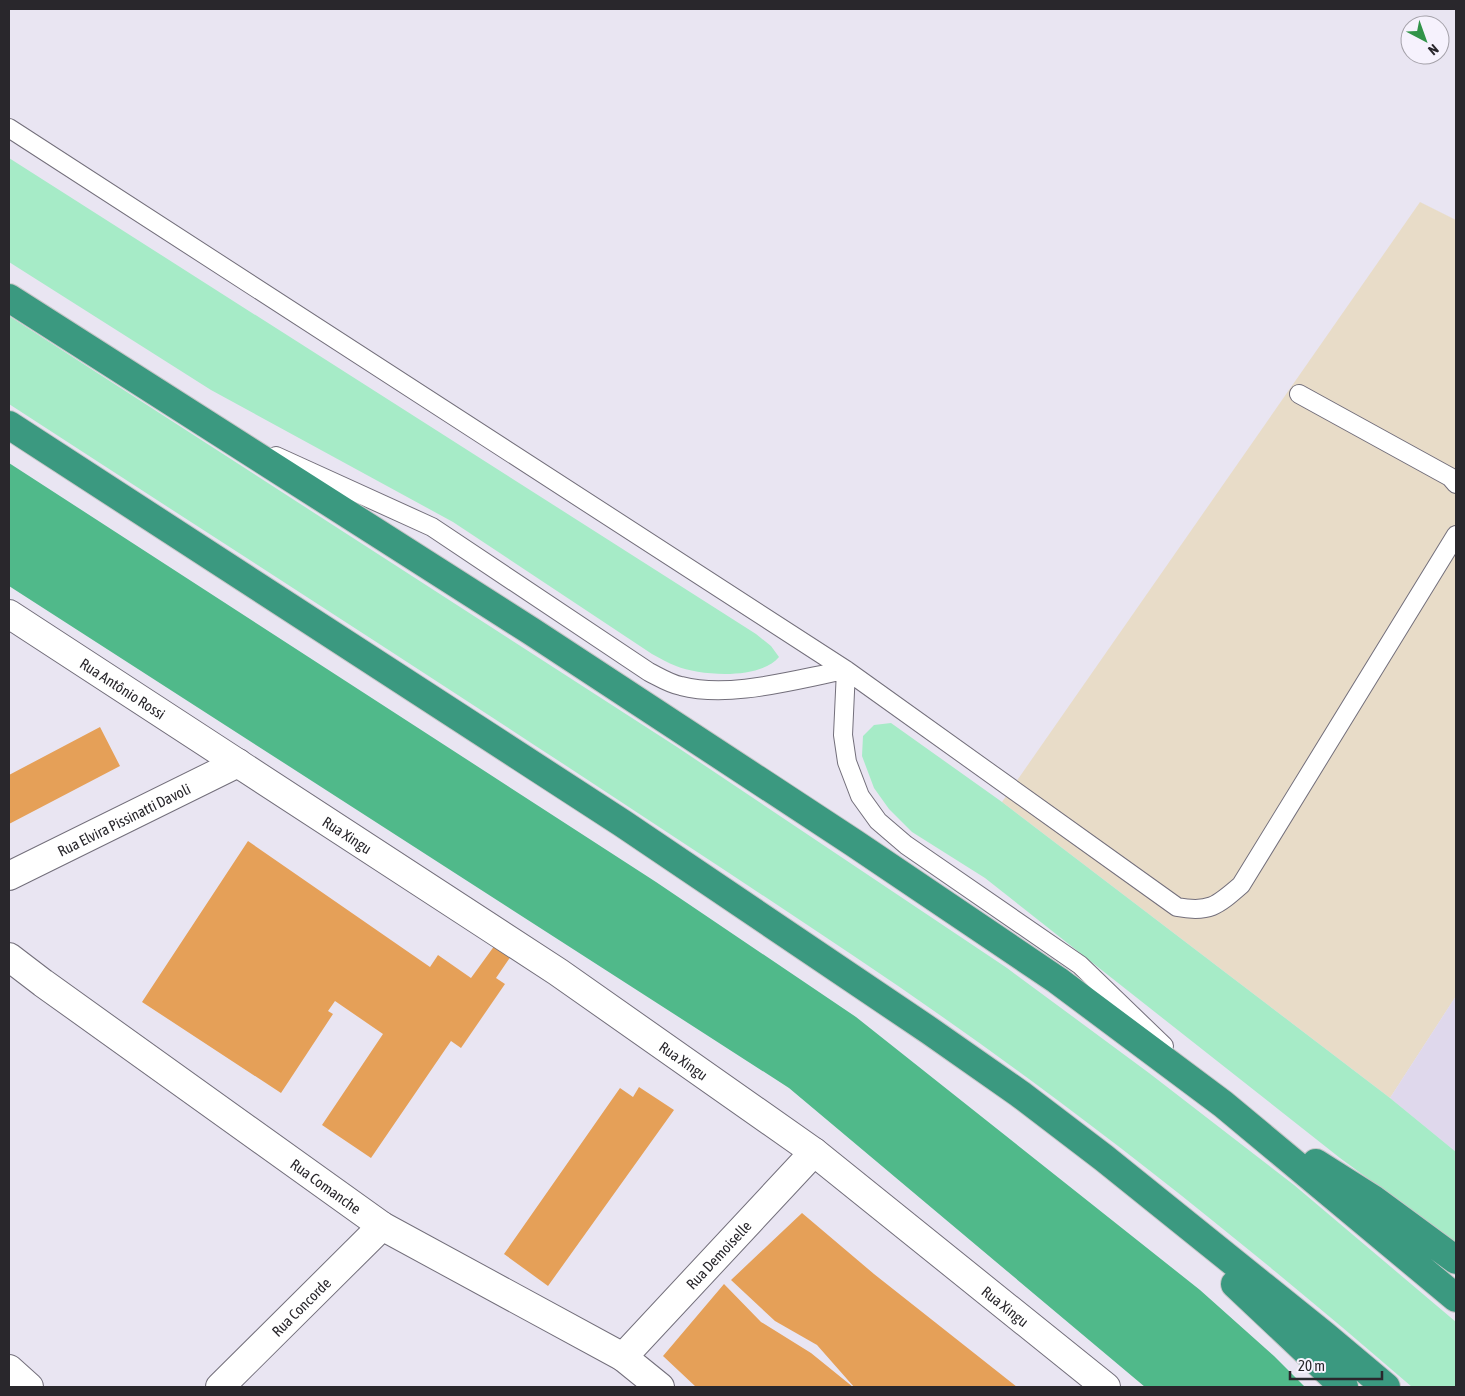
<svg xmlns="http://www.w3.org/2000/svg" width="1465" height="1396" viewBox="0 0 1465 1396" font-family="'Asap Condensed',sans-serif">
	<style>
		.commercial { fill: #e8dcc8 }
		.built { fill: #dfd8ec }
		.green { fill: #a6ebc7 }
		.forest { fill: #50b98a }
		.building { fill: #e5a058 }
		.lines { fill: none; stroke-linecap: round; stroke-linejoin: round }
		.service-casing { stroke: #736f7b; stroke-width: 20 }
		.minor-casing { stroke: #736f7b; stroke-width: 30 }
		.motorway-casing { stroke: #c7c7c8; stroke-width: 30 }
		.service { stroke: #fff; stroke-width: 18 }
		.minor { stroke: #fff; stroke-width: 28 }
		.motorway { stroke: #3b9980; stroke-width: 28 }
		.labels { text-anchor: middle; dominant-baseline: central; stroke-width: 4; stroke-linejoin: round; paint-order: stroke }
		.street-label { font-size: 15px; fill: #29272c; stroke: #f6f2fd }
	</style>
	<rect width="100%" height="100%" fill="#e9e5f2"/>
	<path class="commercial" d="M1420 202 1456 220V996L1390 1098 1002 802Z"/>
	<path class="built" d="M1456 996V1152L1390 1098Z"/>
	<path class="green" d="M9 158 756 634 771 646 779 657C760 680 701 676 676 666 668 663 660 658 652 654L453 522 211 390 9 262Z
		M9 316 677 747 1007 968 1149 1073 1294 1185 1456 1322V1387H1412C1288 1280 1161 1176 1029 1079 918 997 803 922 688 846 463 697 235 551 9 404Z
		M891 723 1002 802 1390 1098 1456 1152V1243L1340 1158 985 878 912 832 889 809 874 788 862 756 863 736 874 725Z"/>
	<path class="forest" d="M9 463 656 882 856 1017 1200 1290 1274 1356 1305 1387H1145L789 1088 9 586Z"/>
	<path class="building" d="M100 727 120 766 9 824V775Z
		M248 841 430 967 438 955 471 978 495 945 511 956 496 978 505 984 461 1048 451 1041 371 1158 322 1125 383 1034 335 1001 328 1011 333 1014 281 1093 142 1002Z
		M639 1087 674 1110 548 1286 504 1254 620 1088 633 1097Z
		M802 1213 874 1274 1017 1387H854L817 1345 775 1321 731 1280Z
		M724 1284 761 1322 811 1353 853 1387H696L663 1356Z"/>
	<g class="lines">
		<defs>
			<path id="service" d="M9 128 846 670 1177 907C1209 913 1217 906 1241 885L1456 535
				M1299 394 1450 477 1456 484
				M276 456 432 527 649 672C659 677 670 684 681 686 731 699 796 679 846 670
				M846 670 843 735 847 762 860 796 878 821 906 845 1080 965 1164 1046"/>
			<g id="minor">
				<path id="s1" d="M9 614 558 972 814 1152 1106 1387"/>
				<path id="s2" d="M9 876 238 763"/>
				<path id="s3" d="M9 957 43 983 382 1226 623 1357 660 1387"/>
				<path id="s4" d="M623 1357 814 1152"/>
				<path d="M9 1369 29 1387"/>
				<path id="s5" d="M220 1387 382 1226"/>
			</g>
			<path id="motorway" d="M9 298 531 631 854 843 1057 980 1223 1104 1456 1298
				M9 425 622 823 930 1031 1020 1094 1104 1158 1324 1335 1386 1387
				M1316 1163 1373 1199 1456 1260
				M1235 1284 1344 1387"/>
		</defs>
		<use href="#service" class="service-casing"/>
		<use href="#minor" class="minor-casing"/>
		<use href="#motorway" class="motorway-casing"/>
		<use href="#service" class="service"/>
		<use href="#minor" class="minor"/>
		<use href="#motorway" class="motorway"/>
	</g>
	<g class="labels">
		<g class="street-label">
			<text stroke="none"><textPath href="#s1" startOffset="136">Rua Antônio Rossi</textPath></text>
			<text stroke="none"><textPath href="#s2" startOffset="128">Rua Elvira Pissinatti Davoli</textPath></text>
			<text stroke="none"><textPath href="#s1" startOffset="404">Rua Xingu</textPath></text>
			<text stroke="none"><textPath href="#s1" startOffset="809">Rua Xingu</textPath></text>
			<text stroke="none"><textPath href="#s3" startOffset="391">Rua Comanche</textPath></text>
			<text stroke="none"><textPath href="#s4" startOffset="140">Rua Demoiselle</textPath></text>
			<text stroke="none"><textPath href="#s1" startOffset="1214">Rua Xingu</textPath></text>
			<text stroke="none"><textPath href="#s5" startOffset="114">Rua Concorde</textPath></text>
		</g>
	</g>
	<rect width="1465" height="1396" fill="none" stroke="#29272c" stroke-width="20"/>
	<g transform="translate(1425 40) rotate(139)"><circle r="24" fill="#f6f2fd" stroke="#a4a1a9"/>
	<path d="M0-4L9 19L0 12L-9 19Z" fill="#319449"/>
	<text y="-8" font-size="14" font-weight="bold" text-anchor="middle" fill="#29272c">N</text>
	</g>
	<path d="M1290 1371v8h92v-8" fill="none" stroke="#29272c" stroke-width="2.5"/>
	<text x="1298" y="1371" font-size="15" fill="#29272c" stroke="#f6f2fd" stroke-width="4" paint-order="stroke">20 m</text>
</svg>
